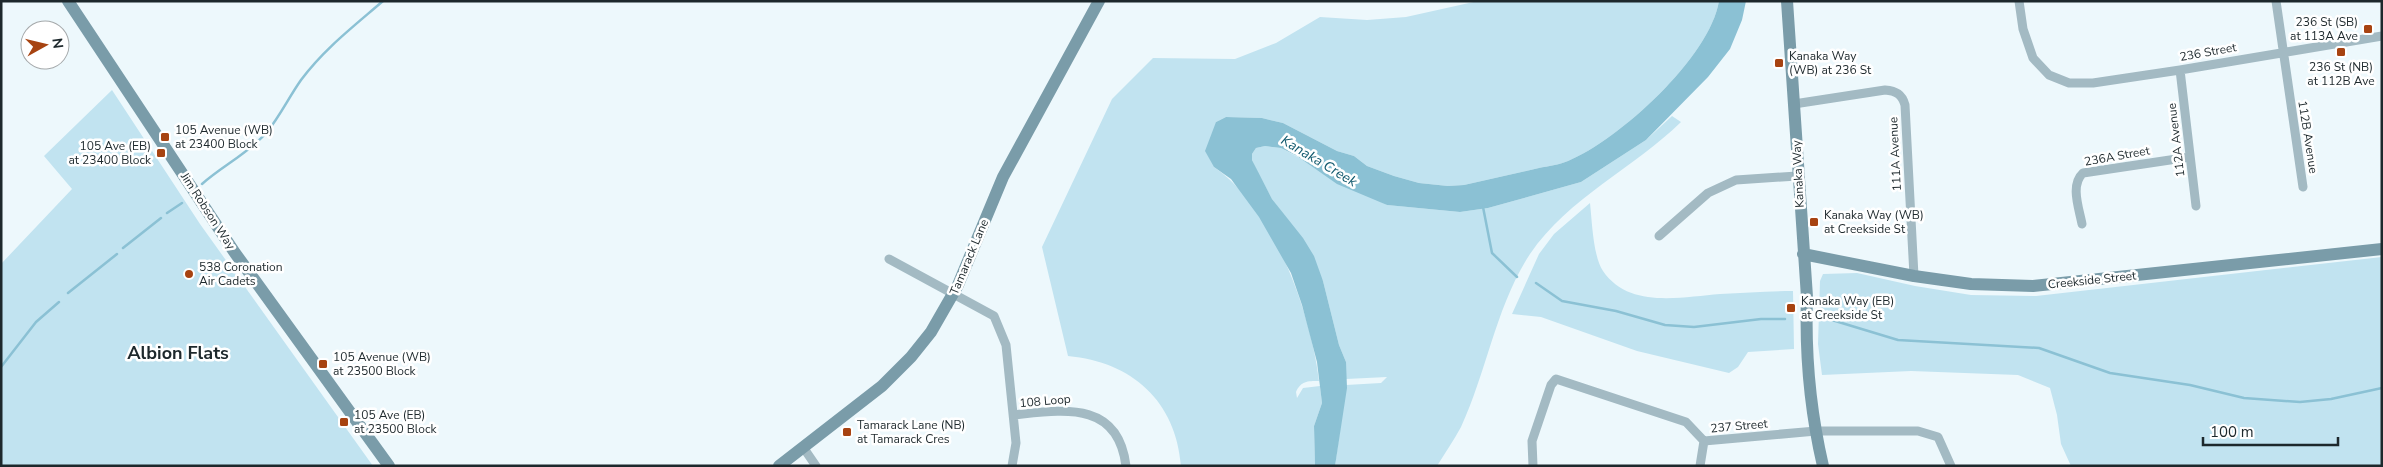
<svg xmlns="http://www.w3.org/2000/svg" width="2383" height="467" viewBox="0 0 2383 467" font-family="'Nunito Sans',sans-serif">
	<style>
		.green { fill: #c1e3f0 }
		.water { fill: #8bc1d4 }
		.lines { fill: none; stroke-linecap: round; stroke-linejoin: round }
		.stream { stroke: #8bc1d4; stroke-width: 2.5 }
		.street { stroke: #a3bac3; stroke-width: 9 }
		.secondary { stroke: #7a9ca9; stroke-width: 12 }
		.poi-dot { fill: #a74311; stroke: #fff; stroke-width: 2 }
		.labels { text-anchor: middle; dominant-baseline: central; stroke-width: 5; stroke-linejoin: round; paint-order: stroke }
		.poi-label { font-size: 12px; fill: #1d282c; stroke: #fff; text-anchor: start }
		.street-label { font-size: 12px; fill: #1d282c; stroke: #fff }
		.water-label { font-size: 14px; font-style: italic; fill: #10586d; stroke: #fff }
		.district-label { font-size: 18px; font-weight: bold; fill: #1d282c; stroke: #fff }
	</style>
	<rect width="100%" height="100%" fill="#edf8fc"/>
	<path class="green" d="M1478 1H1719C1710 57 1619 140 1568 161 1559 165 1548 166 1539 168 1514 174 1489 179 1464 185L1448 186 1419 183 1394 176 1367 166 1354 156 1337 151 1283 123 1262 118 1226 117 1216 122 1214 167C1273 207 1311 312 1319 381 1307 381 1301 381 1296 392L1297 398 1303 388 1320 386 1322 403 1314 426 1315 466H1181C1176 401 1132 362 1068 356L1042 247 1112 99 1153 58 1235 59 1276 43 1320 17 1367 20 1406 17Z
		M112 90 200 224 373 466H1V264L72 189 44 156Z
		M1672 116 1681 122C1634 168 1568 198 1530 254 1496 306 1487 371 1461 427 1454 440 1445 453 1437 466H1335L1346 385 1381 383 1387 377 1346 379V362L1339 345 1323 281 1286 218 1272 199 1258 173 1252 160V154L1256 148 1265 146 1281 148 1387 205 1460 212 1488 208 1581 182 1646 140Z
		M1590 203C1592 221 1593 256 1603 271 1629 309 1681 297 1720 294 1745 293 1769 291 1793 291L1794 349 1748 352 1738 367 1729 373 1637 351 1541 317 1512 314 1539 254 1554 234Z
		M2382 257V466H2071L2061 444 2057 415 2050 388 2018 375 1911 371 1822 375 1818 344 1820 281 1823 274 1857 273 1915 286 1971 295 2036 296Z"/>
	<path class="water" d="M1719 1H1746L1742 20 1730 49 1708 77 1646 140 1581 182 1488 208 1460 212 1387 205 1337 184 1297 156 1281 148 1265 146 1256 148 1252 154V160L1272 199 1303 238 1314 256 1323 281 1339 345 1346 362 1347 388 1335 466H1315L1314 426 1322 403 1317 362 1302 305 1291 273 1259 217 1231 179 1214 167 1205 151 1216 122 1226 117 1262 118 1283 123 1337 151 1354 156 1367 166 1394 176 1419 183 1448 186 1464 185C1489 179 1514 174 1539 168 1548 166 1559 165 1568 161 1619 140 1710 57 1719 1Z"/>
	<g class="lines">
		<path class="stream" d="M202 184C222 166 249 153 267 132 280 116 289 97 301 80 324 49 354 26 383 1
			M1483 207 1492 253 1517 277
			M167 213 182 203
			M123 248 161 218
			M1536 283 1562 301 1616 311 1665 325 1694 327 1761 319H1785
			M68 293 117 254
			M1822 317 1898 340 2039 348 2110 373 2190 385 2244 398 2300 402 2331 399 2382 388
			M1 367 36 322 59 302"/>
		<path class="street" d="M2019 1 2023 29 2033 58 2049 75 2069 83H2093L2180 70 2382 36
			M2276 1 2303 187
			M2180 70 2196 206
			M1794 104 1885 90C1896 91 1902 94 1905 105L1914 276
			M2082 224C2079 208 2070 185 2083 173L2190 157
			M1659 236 1708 193 1736 180 1797 176
			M889 259 994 316 1006 345 1016 443 1012 466
			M1014 415C1063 410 1118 400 1126 466
			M1704 441 1816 431H1918L1938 437 1951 466
			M803 447 816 466
			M1533 466 1532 441 1551 385 1556 379 1686 422 1704 441
			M1700 466 1704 441"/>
		<path class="secondary" d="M68 1 235 253 389 466
			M1787 1 1807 297C1805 354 1810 410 1823 466
			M1803 254 1914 276 1971 284 2033 286 2382 249
			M779 466 882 386 911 357 931 332 958 285 1003 177 1099 1"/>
	</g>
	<g class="poi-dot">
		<rect x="2363" y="24" width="10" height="10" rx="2.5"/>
		<rect x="2336" y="47" width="10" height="10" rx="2.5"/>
		<rect x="1774" y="58" width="10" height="10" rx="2.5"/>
		<rect x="160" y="132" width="10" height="10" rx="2.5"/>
		<rect x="156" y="148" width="10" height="10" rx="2.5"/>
		<rect x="1809" y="217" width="10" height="10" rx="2.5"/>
		<circle cx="189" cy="274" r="5"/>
		<rect x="1786" y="303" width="10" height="10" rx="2.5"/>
		<rect x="318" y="359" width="10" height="10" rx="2.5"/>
		<rect x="339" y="417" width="10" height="10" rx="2.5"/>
		<rect x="842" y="427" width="10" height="10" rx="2.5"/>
	</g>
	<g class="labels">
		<g class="poi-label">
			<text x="2358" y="22" text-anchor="end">236 St (SB)<tspan x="2358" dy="14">at 113A Ave</tspan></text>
			<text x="1789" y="56">Kanaka Way<tspan x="1789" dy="14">(WB) at 236 St</tspan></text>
			<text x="2341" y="67" text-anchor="middle">236 St (NB)<tspan x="2341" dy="14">at 112B Ave</tspan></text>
			<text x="175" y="130">105 Avenue (WB)<tspan x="175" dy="14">at 23400 Block</tspan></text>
			<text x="151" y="146" text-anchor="end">105 Ave (EB)<tspan x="151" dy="14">at 23400 Block</tspan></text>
			<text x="1824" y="215">Kanaka Way (WB)<tspan x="1824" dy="14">at Creekside St</tspan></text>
			<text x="199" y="267">538 Coronation<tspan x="199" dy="14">Air Cadets</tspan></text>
			<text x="1801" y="301">Kanaka Way (EB)<tspan x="1801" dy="14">at Creekside St</tspan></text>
			<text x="333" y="357">105 Avenue (WB)<tspan x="333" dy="14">at 23500 Block</tspan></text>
			<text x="354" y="415">105 Ave (EB)<tspan x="354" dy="14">at 23500 Block</tspan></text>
			<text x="857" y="425">Tamarack Lane (NB)<tspan x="857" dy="14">at Tamarack Cres</tspan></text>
		</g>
		<g class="street-label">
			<text transform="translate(2208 52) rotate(-10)">236 Street</text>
			<text transform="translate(2308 137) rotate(81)">112B Avenue</text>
			<text transform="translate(2176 140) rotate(-97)">112A Avenue</text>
			<text transform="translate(1895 154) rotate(-93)">111A Avenue</text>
			<text transform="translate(2117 156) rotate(-10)">236A Street</text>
			<text transform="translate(1798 174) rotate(-93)">Kanaka Way</text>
			<text transform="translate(208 211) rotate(57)">Jim Robson Way</text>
			<text transform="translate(969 257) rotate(-67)">Tamarack Lane</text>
			<text transform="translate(2092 280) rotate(-6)">Creekside Street</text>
			<text transform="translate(1045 401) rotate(-5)">108 Loop</text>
			<text transform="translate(1739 426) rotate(-5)">237 Street</text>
		</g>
		<g class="water-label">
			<text transform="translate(1319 161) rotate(31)">Kanaka Creek</text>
		</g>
		<g class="district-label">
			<text x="178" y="353">Albion Flats</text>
		</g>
	</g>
	<rect width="2383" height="467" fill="none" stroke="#1d282c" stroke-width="5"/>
	<g transform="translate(45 45) rotate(82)"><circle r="24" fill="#ffffff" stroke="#a5a9ab"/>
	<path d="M0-4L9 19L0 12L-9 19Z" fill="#a74311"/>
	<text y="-8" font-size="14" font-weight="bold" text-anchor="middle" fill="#1d282c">N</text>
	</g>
	<path d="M2203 437v8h135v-8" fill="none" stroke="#1d282c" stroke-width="2.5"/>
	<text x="2210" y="437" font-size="15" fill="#1d282c" stroke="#ffffff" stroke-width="4" paint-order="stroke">100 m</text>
</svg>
